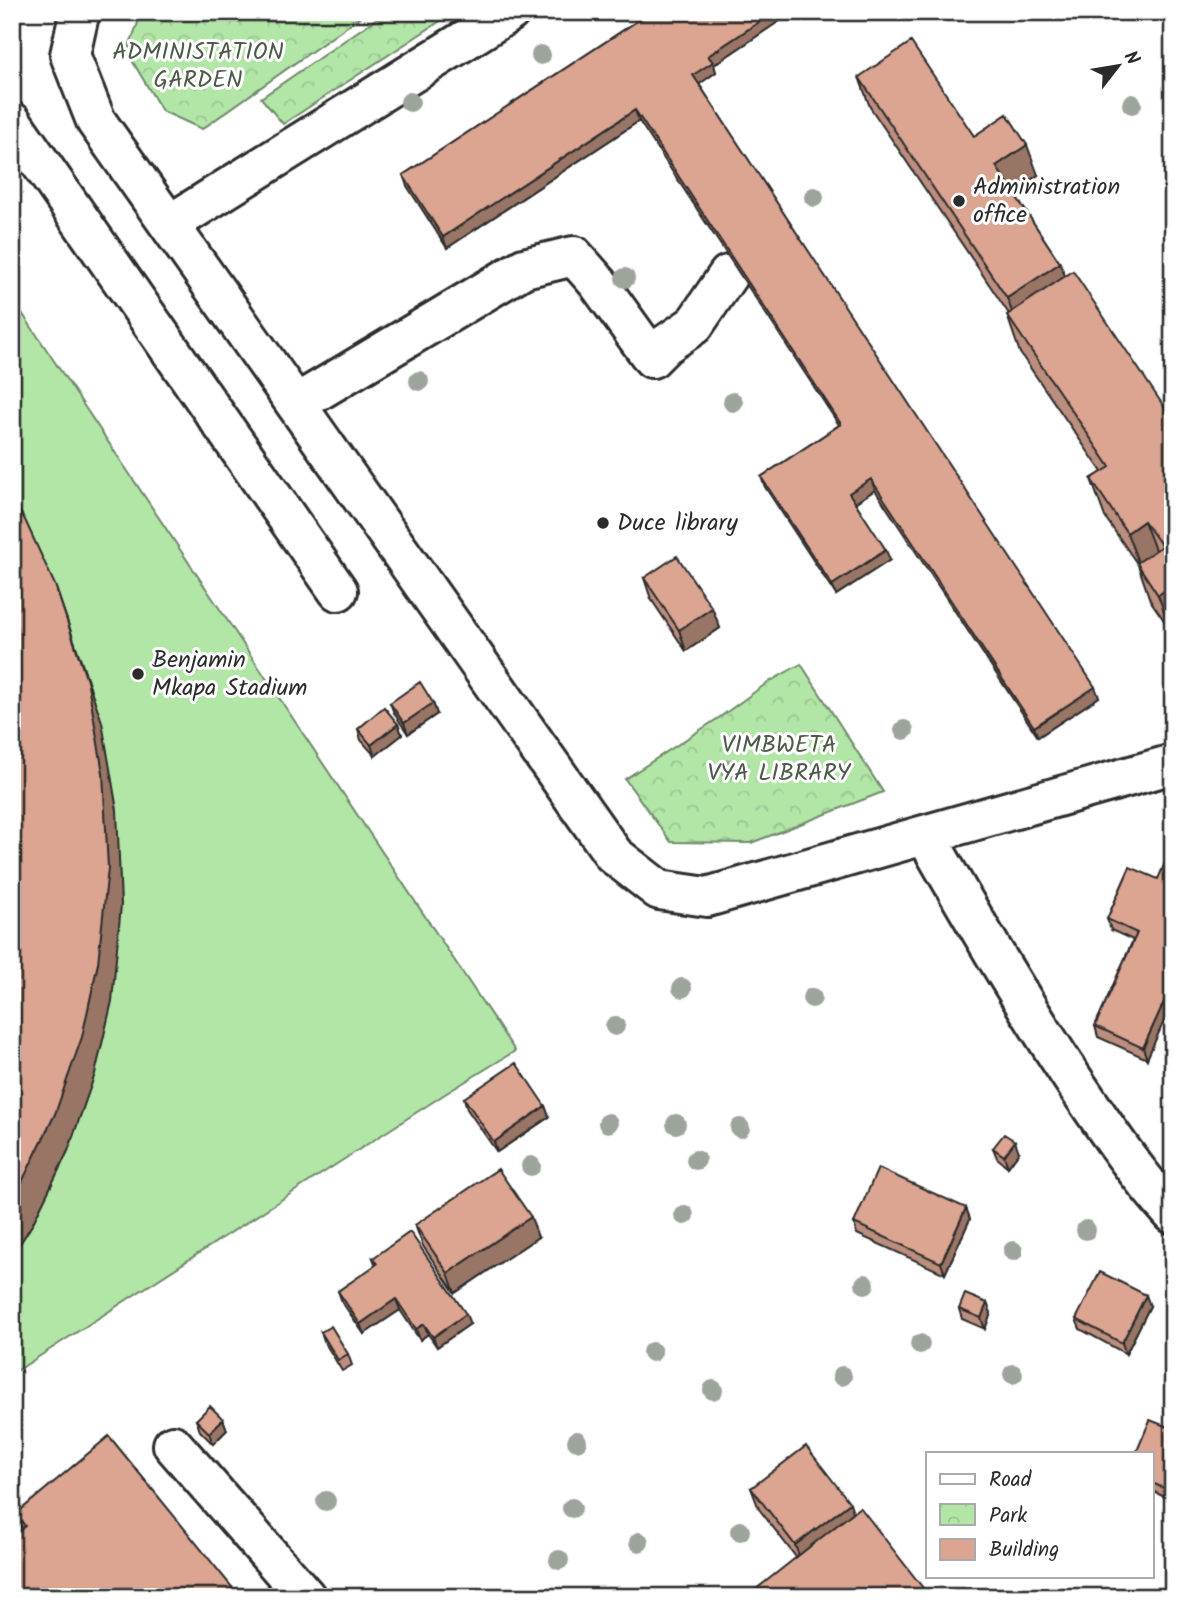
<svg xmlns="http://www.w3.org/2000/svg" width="1185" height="1609" viewBox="0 0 1185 1609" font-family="Kalam,sans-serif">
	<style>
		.park { fill: url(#park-crowns); stroke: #6e8869; stroke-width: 2 }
		.pitch { fill: #b2e6a7; stroke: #6e8869; stroke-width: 2 }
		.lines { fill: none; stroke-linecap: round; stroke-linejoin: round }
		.minor-casing { stroke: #2b2b2b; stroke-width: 44 }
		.minor { stroke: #fff; stroke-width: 38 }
		.tree { fill: #9da49b }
		.wall { fill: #bc8e7e; stroke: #2b2b2b; stroke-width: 2 }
		.shaded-wall { fill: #997466; stroke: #2b2b2b; stroke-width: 2 }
		.building { fill: #dba592; stroke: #2b2b2b; stroke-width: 2 }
		.poi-dot { fill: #2b2b2b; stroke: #fff; stroke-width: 2.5 }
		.labels { text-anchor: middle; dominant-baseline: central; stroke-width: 6; stroke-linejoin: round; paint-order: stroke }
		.park-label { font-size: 24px; fill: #4d5a4a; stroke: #fff }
		.poi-label { font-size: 24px; fill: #2b2b2b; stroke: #fff; text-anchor: start }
	</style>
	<defs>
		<pattern id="park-crowns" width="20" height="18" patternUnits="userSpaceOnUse" patternTransform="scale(1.75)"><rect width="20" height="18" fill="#b2e6a7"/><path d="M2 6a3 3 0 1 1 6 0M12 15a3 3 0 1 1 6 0" fill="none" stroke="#99c590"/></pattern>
	</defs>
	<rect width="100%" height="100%" fill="#fff"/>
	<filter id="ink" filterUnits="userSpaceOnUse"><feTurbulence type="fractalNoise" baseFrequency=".0143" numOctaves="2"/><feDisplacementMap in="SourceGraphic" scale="14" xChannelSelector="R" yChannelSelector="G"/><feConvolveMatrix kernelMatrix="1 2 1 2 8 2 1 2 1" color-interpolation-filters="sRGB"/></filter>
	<g filter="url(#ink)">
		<path class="park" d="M142 12H361L363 15 202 129 162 111 127 52Z
			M386 12H454L283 124 261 98Z
			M801 664 883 792 751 843 671 842 625 779 720 717 767 683Z"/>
		<path class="pitch" d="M12 298 515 1051 445 1094 12 1374Z"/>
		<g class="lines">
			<defs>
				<path id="minor" d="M81 12 79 15 70 55 96 121 614 855 659 890 707 897 1173 764
					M12 122 338 591
					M170 224 510 12
					M296 404 524 268 574 256 598 283 652 358 665 345 694 325 728 275
					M926 836C975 922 1025 1008 1080 1090 1109 1133 1138 1176 1173 1214
					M173 1445 306 1597"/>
			</defs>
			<use href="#minor" class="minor-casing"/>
			<use href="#minor" class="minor"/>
		</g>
		<g class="tree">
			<circle cx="541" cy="55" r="10"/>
			<circle cx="410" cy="102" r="10"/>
			<circle cx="1132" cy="104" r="10"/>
			<circle cx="814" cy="197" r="10"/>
			<circle cx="625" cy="278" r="10"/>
			<circle cx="419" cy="381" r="10"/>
			<circle cx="733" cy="402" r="10"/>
			<circle cx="904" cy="730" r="10"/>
			<circle cx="730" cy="769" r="10"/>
			<circle cx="682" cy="988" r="10"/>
			<circle cx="812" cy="998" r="10"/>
			<circle cx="615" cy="1026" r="10"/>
			<circle cx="608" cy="1123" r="10"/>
			<circle cx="676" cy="1124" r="10"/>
			<circle cx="740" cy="1128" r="10"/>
			<circle cx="696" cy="1160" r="10"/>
			<circle cx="531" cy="1166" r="10"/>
			<circle cx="684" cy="1215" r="10"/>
			<circle cx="1086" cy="1230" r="10"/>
			<circle cx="1013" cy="1251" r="10"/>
			<circle cx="865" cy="1284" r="10"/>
			<circle cx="920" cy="1344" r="10"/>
			<circle cx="652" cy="1352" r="10"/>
			<circle cx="1013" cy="1374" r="10"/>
			<circle cx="842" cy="1376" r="10"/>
			<circle cx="713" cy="1390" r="10"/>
			<circle cx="577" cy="1441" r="10"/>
			<circle cx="326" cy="1501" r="10"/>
			<circle cx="572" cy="1508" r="10"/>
			<circle cx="740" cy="1531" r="10"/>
			<circle cx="639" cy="1542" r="10"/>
			<circle cx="559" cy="1560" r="10"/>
		</g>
		<path class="wall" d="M651 12H793L714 65 716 72 699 84 1099 697 1038 737 875 490 855 502 890 560 836 595 765 487 761 477 839 425 639 121 447 248 407 186 403 175Z
			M859 77 974 136 1038 175 1013 192 1060 263 1065 276 1173 420V632H1172L1150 600 1138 565 1105 517 1091 479 1102 472 1020 353 1007 315 1009 314 870 107Z
			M1173 214V234L1167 217Z
			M644 578 712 608 720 628 686 651 651 599Z
			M390 703H433L437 714 408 734 394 713Z
			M398 724 402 735 375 756 361 740 358 729Z
			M1130 867 1147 1059 1098 1037 1095 1026 1133 940 1111 930 1107 919Z
			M464 1098 545 1106 549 1117 497 1152 467 1109Z
			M993 1148 1019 1152 1008 1167 997 1158Z
			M966 1208 970 1219 945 1274 857 1234 854 1223Z
			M415 1225 538 1237 455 1293 423 1246Z
			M373 1258 470 1324 437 1347 428 1334 420 1340 400 1310 364 1334 342 1302 338 1291 376 1266Z
			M987 1303 991 1313 985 1329 962 1319 959 1309Z
			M1150 1306 1126 1354 1080 1329 1076 1319Z
			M321 1332 348 1354 352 1365 342 1371 325 1343Z
			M223 1419 227 1430 213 1444 200 1431 196 1420Z
			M1173 1429V1501L1152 1491V1453Z
			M751 1488 853 1512 796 1557 759 1509Z
			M16 1514 240 1597 22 1528 19 1525Z"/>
		<path class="shaded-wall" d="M774 12H793L714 65 716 72 697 86 693 75 708 56Z
			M635 110 639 121 447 248 443 237Z
			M1027 145 1038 175 1006 196 996 166Z
			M1060 263 1071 292 1018 328 1007 298Z
			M871 479 875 490 853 504 849 493Z
			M1144 521 1158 558 1141 570 1127 533Z
			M886 550 890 560 836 595 832 585Z
			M55 585 102 722 117 810 121 905 112 1001 95 1074 68 1151 32 1225 12 1256V1198Z
			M1173 585V632H1172L1158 595Z
			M712 608 720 628 686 651 679 630Z
			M1095 687 1099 697 1038 737 1034 727Z
			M433 703 437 714 408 734 404 723Z
			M398 724 402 735 375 756 371 745Z
			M1173 982V1001L1147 1059 1143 1048Z
			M545 1106 549 1117 497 1152 494 1142Z
			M1015 1141 1019 1152 1008 1167 1004 1156Z
			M966 1208 970 1219 945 1274 941 1263Z
			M531 1217 538 1237 455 1293 448 1273Z
			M1146 1295 1150 1306 1126 1354 1122 1343Z
			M396 1299 400 1310 364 1334 360 1324Z
			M987 1303 991 1313 985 1329 981 1318Z
			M466 1314 470 1324 437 1347 433 1337Z
			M424 1324 428 1334 420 1340 416 1329Z
			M223 1419 227 1430 213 1444 209 1433Z
			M850 1503 857 1523 803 1566 795 1545Z"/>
		<path class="building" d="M651 12H774L708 56 713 62 693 75 1095 687 1034 727 871 479 849 493 886 550 832 585 761 477 841 424 635 110 443 237 403 175Z
			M911 42 974 136 1007 114 1027 145 996 166 1060 263 1007 298 859 77Z
			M1173 214V227L1167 217Z
			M1073 271 1173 420V585L1158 595 1137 563 1162 546 1144 521 1127 533 1091 479 1110 467 1007 315Z
			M12 499 25 520 55 585 88 684 103 773 108 868 98 963 82 1037 55 1114 19 1188 12 1198Z
			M677 556 712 608 679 630 644 578Z
			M420 682 433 703 404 723 390 703Z
			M384 707 398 724 371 745 358 729Z
			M1173 845V982L1143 1048 1095 1026 1137 933 1107 919 1130 867 1158 879Z
			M516 1063 545 1106 494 1142 464 1098Z
			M1004 1134 1015 1141 1004 1156 993 1148Z
			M878 1168 966 1208 941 1263 854 1223Z
			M498 1169 531 1217 448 1273 415 1225Z
			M410 1232 466 1314 433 1337 424 1324 416 1329 396 1299 360 1324 338 1291 377 1264 373 1258Z
			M1100 1272 1146 1295 1122 1343 1076 1319Z
			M965 1294 987 1303 981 1318 959 1309Z
			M331 1326 348 1354 338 1360 321 1332Z
			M210 1406 223 1419 209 1433 196 1420Z
			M1150 1420 1173 1429V1492L1152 1483V1453H1136Z
			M109 1436 240 1597H12V1538L25 1526 16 1514Z
			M806 1446 850 1503 795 1545 751 1488Z
			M860 1507 930 1597H746Z"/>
	</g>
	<g class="poi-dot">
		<circle cx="959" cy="201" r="7"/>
		<circle cx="603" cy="523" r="7"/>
		<circle cx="138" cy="674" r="7"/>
	</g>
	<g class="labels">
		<g class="park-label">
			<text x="198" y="52">ADMINISTATION<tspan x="198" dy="28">GARDEN</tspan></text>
			<text x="779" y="745">VIMBWETA<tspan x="779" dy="28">VYA LIBRARY</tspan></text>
		</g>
		<g class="poi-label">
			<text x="973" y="187">Administration<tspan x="973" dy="28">office</tspan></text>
			<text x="617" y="523">Duce library</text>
			<text x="152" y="660">Benjamin<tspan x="152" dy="28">Mkapa Stadium</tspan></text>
		</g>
	</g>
	<rect width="1185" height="1609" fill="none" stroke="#fff" stroke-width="42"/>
	<rect x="21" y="21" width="1143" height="1567" fill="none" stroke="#2b2b2b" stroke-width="2.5" filter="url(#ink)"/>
	<rect x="926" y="1452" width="228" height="126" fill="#ffffff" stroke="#aaaaaa" stroke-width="2"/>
	<rect x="940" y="1474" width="35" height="10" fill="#ffffff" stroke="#aaaaaa" stroke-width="2"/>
	<text x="989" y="1486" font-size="21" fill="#2b2b2b">Road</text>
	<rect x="940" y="1504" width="35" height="21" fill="url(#park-crowns)" stroke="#aaaaaa" stroke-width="2"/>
	<text x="989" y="1522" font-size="21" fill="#2b2b2b">Park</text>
	<rect x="940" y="1539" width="35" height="21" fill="#dba592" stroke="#aaaaaa" stroke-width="2"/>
	<text x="989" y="1556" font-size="21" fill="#2b2b2b">Building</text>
	<g transform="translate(1118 66) rotate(59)" stroke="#ffffff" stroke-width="5" paint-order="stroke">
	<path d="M0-5L12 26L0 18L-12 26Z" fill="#2b2b2b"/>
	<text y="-10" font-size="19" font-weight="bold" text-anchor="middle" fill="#2b2b2b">N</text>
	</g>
</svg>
